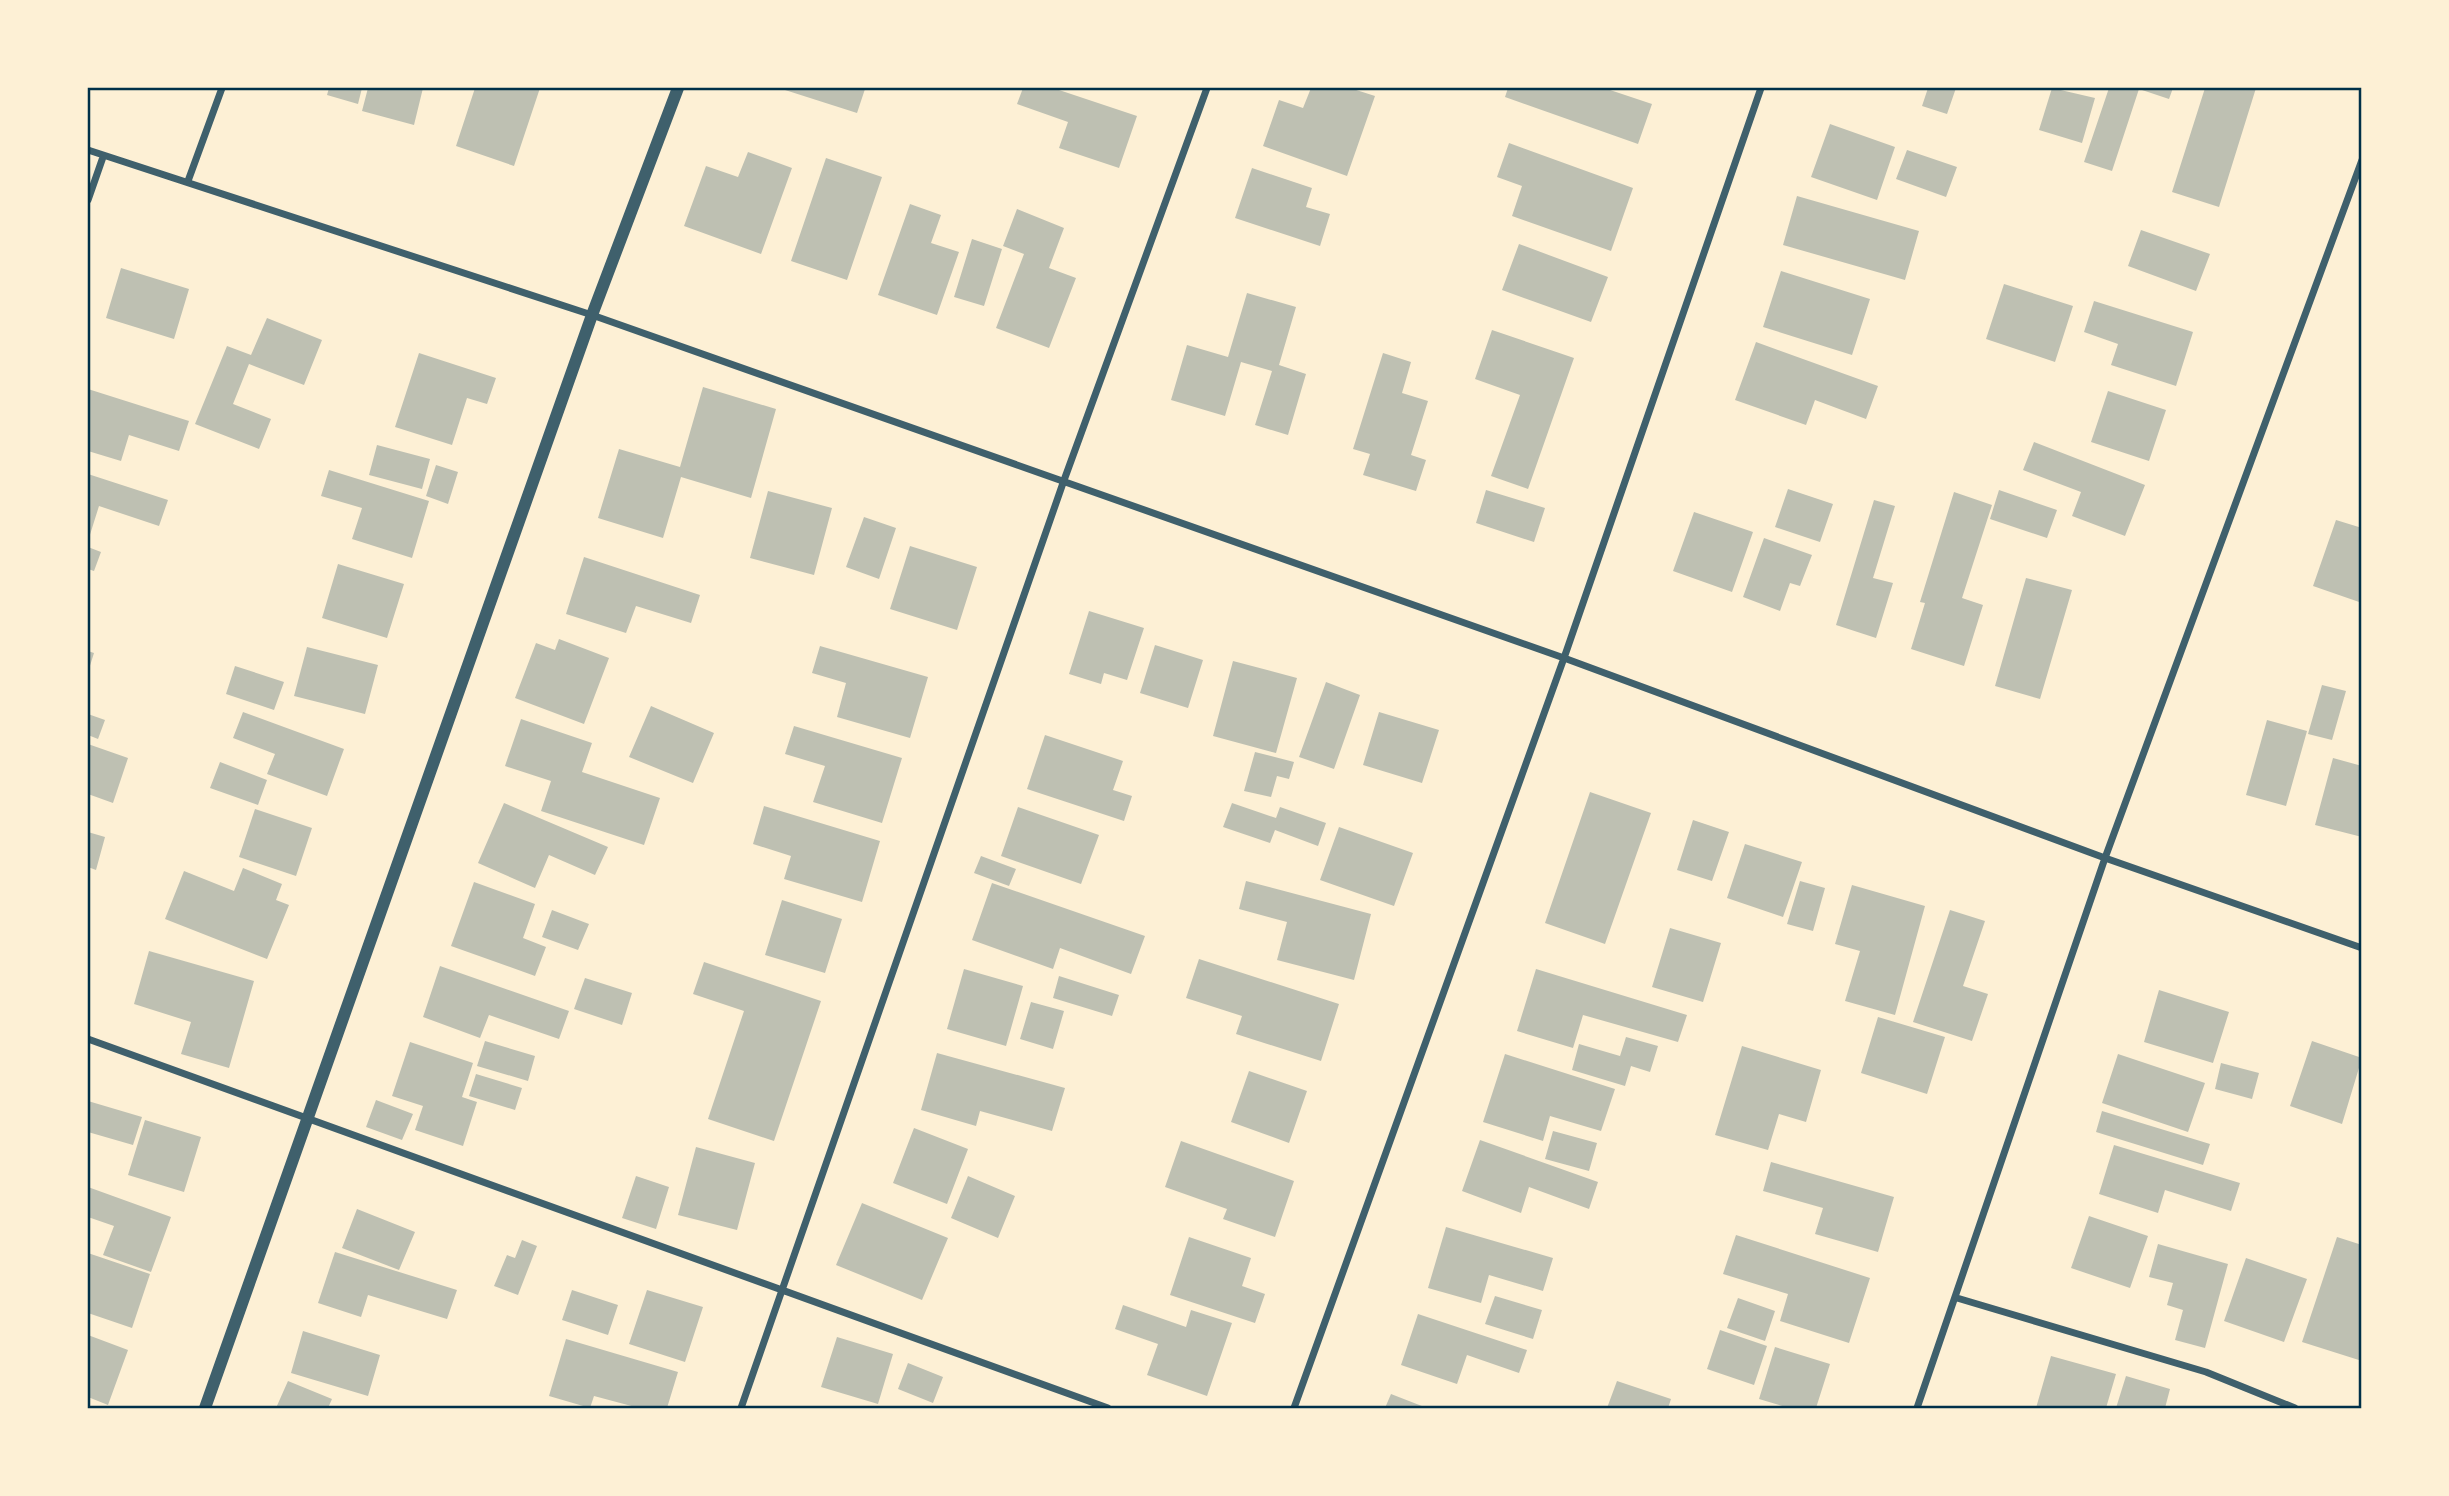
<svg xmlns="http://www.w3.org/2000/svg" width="2449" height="1496" viewBox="0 0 2449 1496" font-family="Lato,sans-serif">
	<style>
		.building { fill: #bec0b2 }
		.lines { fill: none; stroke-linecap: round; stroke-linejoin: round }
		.minor { stroke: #3f606c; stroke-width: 7 }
		.tertiary { stroke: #3f606c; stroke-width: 12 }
		.neatline { fill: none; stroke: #003049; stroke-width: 2.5 }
	</style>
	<rect width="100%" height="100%" fill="#fdf0d5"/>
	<path class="building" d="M329 88H362L358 104 327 95Z
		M368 88H423L414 125 362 111Z
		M475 88H540L514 166 456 146Z
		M785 88H860L865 89 857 113 785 90Z
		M1023 88H1053L1137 116 1119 168 1059 148 1068 122 1017 104Z
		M1311 88H1350L1375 96 1347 176 1263 146 1279 100 1303 108Z
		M1508 88H1604L1652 104 1638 144 1505 97Z
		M1928 88H1956L1947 114 1922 106Z
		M2052 88 2095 98 2082 143 2039 130Z
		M2109 88H2173L2169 99 2139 89 2112 171 2084 162Z
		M2205 88H2256L2219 207 2172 192Z
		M1830 124 1895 147 1877 200 1811 177Z
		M1509 143 1633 188 1611 251 1512 216 1522 186 1497 177Z
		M1907 150 1957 167 1946 197 1896 179Z
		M748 152 792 168 761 254 684 226 706 166 738 177Z
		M826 158 882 177 847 280 791 261Z
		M1252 168 1312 188 1306 207 1330 214 1320 246 1235 218Z
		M1797 196 1919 231 1905 280 1783 245Z
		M910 204 941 215 931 243 959 252 937 315 878 295Z
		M1017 209 1064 228 1049 268 1076 278 1049 348 996 328 1024 254 1003 246Z
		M2141 230 2210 254 2196 291 2128 266Z
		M972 239 1002 249 984 306 954 297Z
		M1519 244 1608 277 1591 322 1502 290Z
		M121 268 189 289 174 339 106 318Z
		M1781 271 1870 299 1852 355 1763 327Z
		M2004 284 2073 306 2055 362 1986 339Z
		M1247 293 1296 307 1279 365 1306 374 1288 435 1255 425 1272 371 1241 362 1225 416 1171 400 1187 345 1228 357Z
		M2094 301 2193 332 2176 386 2111 365 2118 344 2084 332Z
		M267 318 322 340 304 385 249 364 233 404 271 419 259 449 195 424 227 346 251 355Z
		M1492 330 1574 358 1528 489 1491 476 1520 395 1475 379Z
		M1756 342 1878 386 1866 419 1815 400 1806 425 1735 400Z
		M419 353 496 378 487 404 467 398 452 445 395 427Z
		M1383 353 1411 362 1402 393 1428 401 1411 455 1426 460 1416 491 1363 475 1370 454 1353 449Z
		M703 387 776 409 751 498 681 477 663 538 598 518 619 449 680 467Z
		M88 389 189 421 179 451 129 435 121 461 88 451Z
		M2108 391 2166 410 2149 461 2091 442Z
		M2034 442 2145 485 2125 536 2072 516 2081 492 2023 470Z
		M377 445 430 459 422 489 369 475Z
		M436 465 458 472 448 504 426 496Z
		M329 470 429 501 412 558 352 539 362 508 321 496Z
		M88 474 168 500 159 526 99 506 88 541Z
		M1788 489 1833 504 1820 542 1775 527Z
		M1486 490 1545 508 1534 542 1476 523Z
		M1999 490 2057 510 2047 538 1990 519Z
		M768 491 832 508 814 575 750 558Z
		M1954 492 1992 505 1962 598 1983 605 1964 666 1911 649 1925 603 1920 602Z
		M1874 500 1895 506 1873 578 1893 583 1876 638 1836 625Z
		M1694 512 1753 532 1732 592 1673 571Z
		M864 517 896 528 879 579 846 567Z
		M2336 520 2362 528V603L2313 586Z
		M1764 538 1812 555 1800 586 1790 583 1780 611 1743 597Z
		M910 546 977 567 957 630 890 609Z
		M88 547 101 552 94 571 88 569Z
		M584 557 700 595 691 623 636 606 626 633 566 614Z
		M338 564 404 584 387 638 322 618Z
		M2026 578 2072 590 2040 699 1995 686Z
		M1089 611 1144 628 1127 680 1104 673 1101 684 1069 674Z
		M559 639 609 658 584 724 515 698 536 643 555 650Z
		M1155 645 1203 660 1188 708 1140 693Z
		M820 646 928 677 910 738 837 717 846 683 812 673Z
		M307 647 378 665 365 714 294 696Z
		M88 651 94 653 88 672Z
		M1233 661 1297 678 1276 753 1213 736Z
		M235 666 284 682 274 710 226 694Z
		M1326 682 1360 695 1334 769 1299 757Z
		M2322 685 2346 691 2332 740 2308 734Z
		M651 706 714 733 693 783 629 757Z
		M243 712 344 749 327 796 267 774 275 754 233 738Z
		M1379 712 1439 730 1422 783 1363 765Z
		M88 714 105 720 98 739 88 735Z
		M521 719 592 743 582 772 660 798 644 845 541 811 551 781 505 766Z
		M2267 720 2307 731 2286 806 2246 795Z
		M794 726 902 758 882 823 813 802 825 766 785 754Z
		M1045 735 1123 761 1113 790 1132 796 1124 821 1027 789Z
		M88 744 128 758 113 803 88 794Z
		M1255 752 1294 762 1289 779 1277 776 1271 797 1244 791Z
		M2333 758 2362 766V837L2315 825Z
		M220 762 267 780 258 805 210 788Z
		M1590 792 1651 813 1605 944 1545 923Z
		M504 803 608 847 595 875 549 855 535 888 478 863Z
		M1232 803 1276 818 1280 807 1326 823 1318 846 1275 830 1270 843 1223 827Z
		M764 806 880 841 862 902 784 879 791 856 753 844Z
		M1018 807 1099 835 1081 884 1001 856Z
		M255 809 312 828 296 876 239 857Z
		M1693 820 1729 832 1712 881 1677 870Z
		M1339 827 1413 853 1394 906 1320 880Z
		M88 832 105 837 96 870 88 867Z
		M1745 844 1802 862 1783 917 1727 898Z
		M981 856 1016 869 1009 886 974 873Z
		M243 868 282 884 276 900 289 905 267 959 165 919 184 871 234 891Z
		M1246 881 1371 914 1354 980 1277 960 1287 922 1239 909Z
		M1800 881 1825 888 1813 931 1787 924Z
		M474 882 535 904 523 938 546 947 535 976 451 946Z
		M992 883 1145 936 1131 974 1060 948 1053 969 972 940Z
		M1852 885 1925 906 1895 1015 1845 1001 1860 951 1835 944Z
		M782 900 842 919 825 973 765 955Z
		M552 910 589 924 578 950 542 937Z
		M1950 910 1985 921 1963 986 1988 994 1972 1041 1913 1022Z
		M1670 928 1721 943 1703 1002 1652 987Z
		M149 951 254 981 229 1068 181 1054 191 1022 134 1004Z
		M1199 959 1339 1004 1321 1061 1236 1034 1242 1016 1186 998Z
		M704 962 821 1001 774 1141 708 1119 744 1011 693 994Z
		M440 966 569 1011 559 1039 489 1015 480 1038 423 1017Z
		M964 969 1023 986 1006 1046 947 1029Z
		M1536 969 1687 1015 1678 1042 1583 1015 1573 1048 1517 1031Z
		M1059 976 1119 995 1112 1016 1053 998Z
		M585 978 632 993 622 1025 574 1009Z
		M2159 990 2229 1012 2213 1063 2144 1042Z
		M1031 1002 1064 1011 1053 1049 1020 1039Z
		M1878 1017 1945 1037 1927 1094 1861 1073Z
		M1626 1037 1658 1046 1650 1072 1631 1066 1625 1086 1572 1070 1579 1044 1620 1056Z
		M485 1041 535 1056 528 1081 477 1066Z
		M2312 1041 2362 1058 2342 1124 2290 1106Z
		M410 1042 473 1063 462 1097 477 1102 463 1146 415 1130 423 1106 392 1096Z
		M1742 1046 1821 1070 1806 1122 1779 1114 1768 1150 1715 1135Z
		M937 1053 1065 1088 1052 1131 980 1111 976 1126 921 1110Z
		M1505 1054 1615 1089 1601 1131 1550 1116 1543 1141 1483 1122Z
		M2118 1054 2205 1083 2188 1132 2102 1103Z
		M2221 1063 2259 1073 2252 1099 2215 1089Z
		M1249 1071 1307 1091 1289 1143 1231 1122Z
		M476 1074 522 1088 515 1110 469 1096Z
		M376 1100 413 1114 402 1140 366 1127Z
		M88 1101 142 1117 133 1145 88 1132Z
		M2102 1111 2210 1144 2203 1165 2096 1132Z
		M145 1120 201 1137 184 1192 128 1175Z
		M914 1128 968 1149 947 1204 893 1183Z
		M1553 1131 1597 1143 1589 1171 1545 1159Z
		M1480 1140 1598 1182 1589 1209 1529 1187 1521 1213 1462 1191Z
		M1181 1141 1294 1181 1275 1237 1223 1219 1227 1209 1165 1187Z
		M2114 1145 2240 1183 2231 1211 2165 1190 2158 1213 2099 1194Z
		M696 1147 755 1163 737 1230 678 1215Z
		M1771 1162 1894 1197 1878 1252 1815 1234 1823 1208 1763 1191Z
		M636 1176 669 1187 656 1229 622 1218Z
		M968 1176 1015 1196 998 1238 951 1218Z
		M88 1187 171 1217 151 1272 103 1255 114 1226 88 1217Z
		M862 1203 948 1238 922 1300 836 1265Z
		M357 1209 415 1232 399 1270 342 1248Z
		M2089 1216 2148 1236 2130 1288 2071 1268Z
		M1446 1227 1553 1258 1543 1291 1489 1275 1481 1303 1428 1288Z
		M1736 1235 1870 1278 1849 1343 1780 1321 1788 1294 1723 1274Z
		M1189 1237 1251 1258 1242 1286 1265 1294 1255 1323 1170 1295Z
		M2337 1237 2362 1245V1361L2302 1342Z
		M522 1240 537 1246 518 1295 494 1286 507 1255 515 1258Z
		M2158 1244 2228 1264 2205 1348 2175 1340 2183 1310 2167 1305 2173 1283 2149 1277Z
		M335 1252 457 1290 447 1319 368 1295 361 1317 318 1303Z
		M88 1253 150 1274 132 1328 88 1313Z
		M2246 1258 2307 1279 2284 1342 2224 1321Z
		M572 1290 618 1305 608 1335 562 1320Z
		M647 1290 703 1307 685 1362 629 1344Z
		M1495 1296 1542 1310 1533 1339 1485 1324Z
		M1738 1298 1775 1311 1765 1341 1727 1328Z
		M1123 1305 1186 1327 1191 1310 1232 1323 1207 1396 1147 1375 1158 1344 1115 1329Z
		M1418 1314 1527 1350 1519 1373 1467 1355 1457 1384 1401 1365Z
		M1720 1330 1767 1346 1754 1385 1707 1369Z
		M303 1331 380 1355 368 1396 291 1373Z
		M88 1335 128 1350 108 1405 88 1397Z
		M837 1337 893 1354 878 1404 821 1387Z
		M566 1339 678 1372 667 1408H639L594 1396 590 1408 549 1396Z
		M1775 1347 1830 1364 1816 1408H1789L1759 1399Z
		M2051 1356 2116 1374 2106 1408H2036Z
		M908 1363 943 1377 933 1403 898 1389Z
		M2126 1376 2170 1389 2165 1408H2116Z
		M288 1381 332 1399 328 1408H276Z
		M1617 1381 1671 1399 1668 1408H1607Z
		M1391 1394 1427 1408H1385Z"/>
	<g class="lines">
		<path class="minor" d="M88 150 592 315 1564 658 2105 858 2362 948
			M188 181 222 88
			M88 200 103 157
			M88 1039 1108 1408
			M1957 1298 2206 1372 2295 1408
			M741 1408 1063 483 1207 88
			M1294 1408 1564 658 1761 88
			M1917 1408 2105 858 2362 160"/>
		<path class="tertiary" d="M205 1408 592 315 678 88"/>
	</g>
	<rect width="2449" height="1496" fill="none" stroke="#fdf0d5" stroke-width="178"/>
	<rect x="89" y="89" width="2271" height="1318" class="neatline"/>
</svg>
